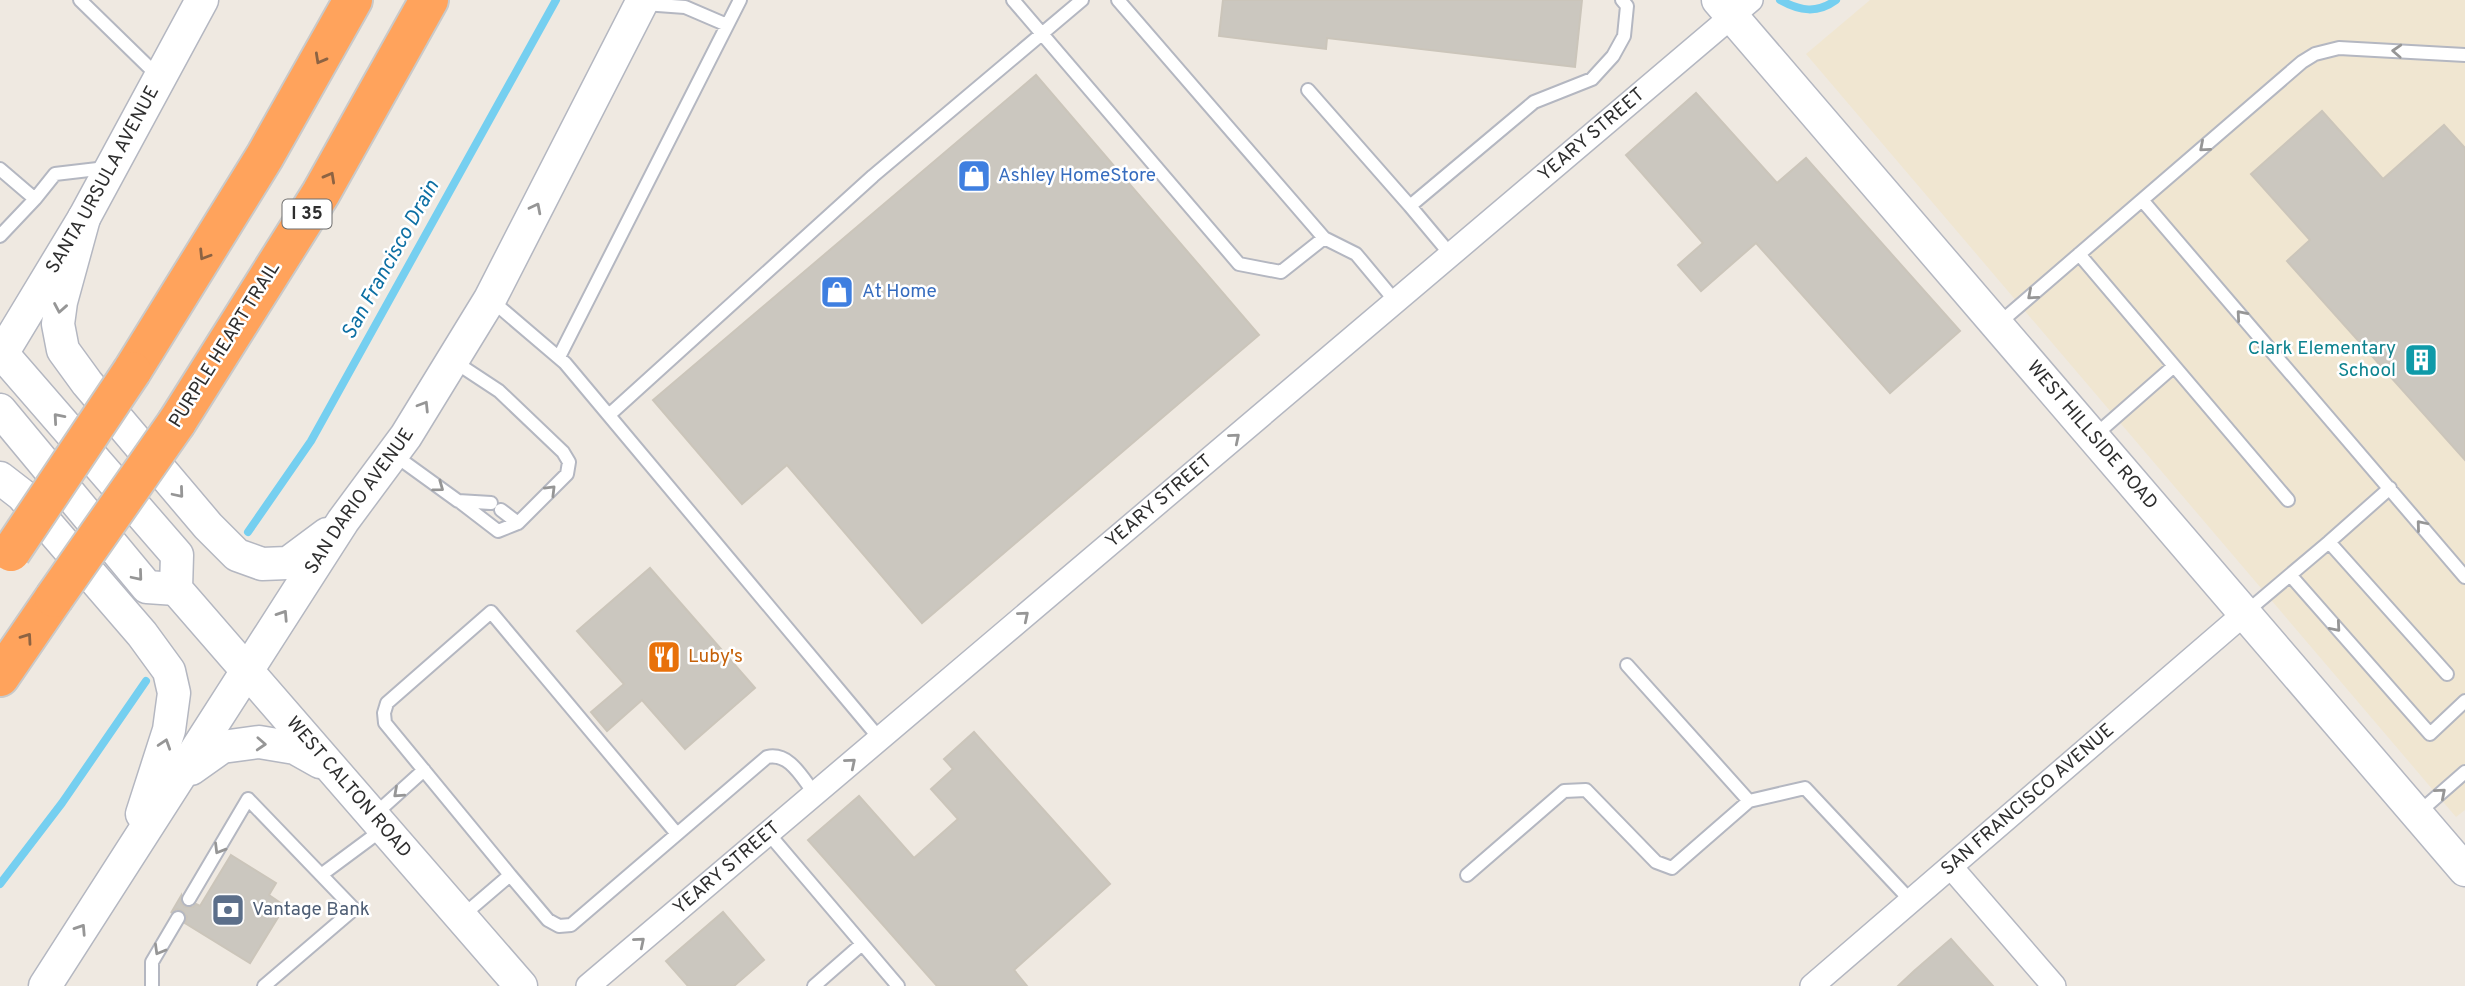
<svg xmlns="http://www.w3.org/2000/svg" width="2465" height="986" viewBox="0 0 2465 986" font-family="Overpass,sans-serif">
	<style>
		.education { fill: #f0e6d1 }
		.lines { fill: none; stroke-linecap: round; stroke-linejoin: round }
		.stream { stroke: #75cff0; stroke-width: 8 }
		.building { fill: #cbc7bf; stroke: #cbc5ba; stroke-width: 2 }
		.lane-casing { stroke: #b4b7c1; stroke-width: 16 }
		.street-casing { stroke: #b4b7c1; stroke-width: 26 }
		.secondary-casing { stroke: #b4b7c1; stroke-width: 35 }
		.highway-casing { stroke: #c9c9c9; stroke-width: 42 }
		.lane { stroke: #fff; stroke-width: 12 }
		.street { stroke: #fff; stroke-width: 23 }
		.secondary { stroke: #fff; stroke-width: 32 }
		.highway { stroke: #ffa35c; stroke-width: 38 }
		.highway-bridge-casing { stroke: #c9c9c9; stroke-width: 42; stroke-linecap: butt }
		.highway-bridge { stroke: #ffa35c; stroke-width: 38 }
		.oneway { stroke: #969696 }
		.oneway2 { stroke: #8c6343 }
		.labels { text-anchor: middle; dominant-baseline: central; stroke-width: 5; stroke-linejoin: round; paint-order: stroke }
		.shield { fill: #fff; stroke: #6d6d6d; stroke-width: 2 }
		.shield-label { font-size: 18px; font-weight: bold; fill: #2e2e2e }
		.street-label { font-size: 19px; fill: #2e2e2e; stroke: #fff }
		.shop-label { font-size: 19px; fill: #366cbe; stroke: #fff; text-anchor: start }
		.culture-label { font-size: 19px; fill: #0d838f; stroke: #fff; text-anchor: end }
		.food-label { font-size: 19px; fill: #c56008; stroke: #fff; text-anchor: start }
		.service-label { font-size: 19px; fill: #4e5e75; stroke: #fff; text-anchor: start }
		.water-label { font-size: 21px; font-style: italic; fill: #0d6fa3; stroke: #fff }
	</style>
	<rect width="100%" height="100%" fill="#efe9e1"/>
	<path class="education" d="M1870 0H2465V810L2456 817 1806 54Z"/>
	<g class="lines">
		<path class="stream" d="M1780 0C1800 11 1817 14 1836 0
			M248 532 311 441 556 0
			M0 884 62 803 146 681"/>
	</g>
	<path class="building" d="M1223 0H1582L1575 67 1327 38 1326 49 1219 36Z
		M1036 75 1259 335 922 623 787 465 742 504 653 400Z
		M1696 93 1777 183 1806 158 1960 331 1890 393 1756 243 1701 291 1678 265 1703 243 1626 155Z
		M2322 111 2383 179 2444 125 2465 148V460L2287 261 2310 240 2251 174Z
		M650 568 755 688 685 749 642 700 607 731 591 712 624 684 577 631Z
		M974 732 1110 884 1014 970 1027 986H937L808 840 859 796 914 858 958 819 931 789 953 769 944 759Z
		M231 855 276 883 269 895 285 906 250 963 185 923 187 917 183 911 177 909 171 913 181 896V903L185 907H193L196 904 200 906Z
		M723 912 764 960 734 986H688L666 961Z
		M1951 939 1993 986H1898L1914 971Z"/>
	<g class="lines">
		<defs>
			<path id="lane" d="M80 0 160 78
				M1013 0 1239 264 1281 272 1324 238
				M1118 0 1324 238 1356 254 1396 302
				M644 4 685 7 727 25
				M1308 90 1410 206
				M0 169 35 199 0 236
				M35 199 55 174 106 168
				M2142 200 2465 577
				M2079 254 2288 500
				M1451 255 1410 206 1534 102 1592 79 1613 56 1624 36 1627 6 1622 0
				M490 299 565 363 880 739
				M1997 325 2302 62 2315 54 2339 48 2465 55
				M559 357 740 0
				M452 360 499 391 563 452 569 462 567 474 518 523 501 510
				M609 415 873 176 1082 0
				M2093 437 2174 366
				M393 454 458 501 491 503
				M459 501 498 531 518 523
				M2329 542 2390 488
				M2291 576 2430 734 2465 701
				M2245 613 2329 542 2447 674
				M1627 665 1749 801
				M2417 814 2465 772
				M373 816 424 770
				M768 833 898 986
				M321 875 383 829
				M510 875 385 723 384 713 387 703 491 612 677 834
				M1467 875 1564 791 1586 790 1656 862 1672 868 1749 801 1805 788 1911 901
				M189 899 248 799 354 909 264 986
				M461 917 510 875 548 920 559 926 571 925 767 757C790 752 802 778 815 794
				M152 986V962L178 918
				M814 986 862 944"/>
			<g id="street">
				<path d="M1951 867 2054 986"/>
				<path id="s1" d="M588 986 1751 0"/>
				<path id="s2" d="M1812 986 2245 613"/>
			</g>
			<g id="secondary">
				<path id="s3" d="M1718 0 2465 870"/>
				<path d="M84 218 61 302 58 324 63 350 87 383 208 526 237 555 262 564 288 563 327 534"/>
				<path id="s4" d="M0 351 177 555 176 589 521 986"/>
				<path id="s5" d="M0 357 84 218 202 0"/>
				<path d="M0 410 147 587 176 589"/>
				<path d="M0 478 22 495 142 634 169 671 174 693 169 730 142 814"/>
				<path d="M191 769 222 747 259 742 295 748 320 762"/>
				<path id="s6" d="M45 986 343 521 406 436 490 299 643 0"/>
			</g>
			<path id="highway" d="M132 371 265 156 353 0
				M177 422 321 193 429 0
				M0 677 54 598"/>
		</defs>
		<use href="#lane" class="lane-casing"/>
		<use href="#street" class="street-casing"/>
		<use href="#secondary" class="secondary-casing"/>
		<use href="#highway" class="highway-casing"/>
		<use href="#lane" class="lane"/>
		<use href="#street" class="street"/>
		<use href="#secondary" class="secondary"/>
		<use href="#highway" class="highway"/>
		<defs>
			<path id="highway-bridge" d="M11 552 132 371
				M54 598 177 422"/>
		</defs>
		<use href="#highway-bridge" class="highway-bridge-casing"/>
		<use href="#highway-bridge" class="highway-bridge"/>
	</g>
	<defs><path id="oneway-chevron" d="M-2-3.5L2.5 0L-2 3.5" fill="none" stroke-width="1.6" stroke-linecap="round" stroke-linejoin="round" transform="scale(1.75)"/></defs>
	<g class="oneway">
		<use href="#oneway-chevron" transform="translate(2397 51) rotate(-177)"/>
		<use href="#oneway-chevron" transform="translate(2204 147) rotate(139)"/>
		<use href="#oneway-chevron" transform="translate(536 208) rotate(-63)"/>
		<use href="#oneway-chevron" transform="translate(2032 295) rotate(139)"/>
		<use href="#oneway-chevron" transform="translate(60 308) rotate(100)"/>
		<use href="#oneway-chevron" transform="translate(2241 315) rotate(-131)"/>
		<use href="#oneway-chevron" transform="translate(424 406) rotate(-58)"/>
		<use href="#oneway-chevron" transform="translate(58 418) rotate(-131)"/>
		<use href="#oneway-chevron" transform="translate(1235 438) rotate(-40)"/>
		<use href="#oneway-chevron" transform="translate(439 487) rotate(36)"/>
		<use href="#oneway-chevron" transform="translate(551 490) rotate(-45)"/>
		<use href="#oneway-chevron" transform="translate(179 493) rotate(50)"/>
		<use href="#oneway-chevron" transform="translate(2421 525) rotate(-130)"/>
		<use href="#oneway-chevron" transform="translate(138 576) rotate(50)"/>
		<use href="#oneway-chevron" transform="translate(283 615) rotate(-57)"/>
		<use href="#oneway-chevron" transform="translate(1024 616) rotate(-40)"/>
		<use href="#oneway-chevron" transform="translate(2336 627) rotate(49)"/>
		<use href="#oneway-chevron" transform="translate(165 744) rotate(-72)"/>
		<use href="#oneway-chevron" transform="translate(261 744) rotate(3)"/>
		<use href="#oneway-chevron" transform="translate(851 763) rotate(-40)"/>
		<use href="#oneway-chevron" transform="translate(398 793) rotate(138)"/>
		<use href="#oneway-chevron" transform="translate(2441 793) rotate(-41)"/>
		<use href="#oneway-chevron" transform="translate(219 849) rotate(121)"/>
		<use href="#oneway-chevron" transform="translate(81 929) rotate(-57)"/>
		<use href="#oneway-chevron" transform="translate(640 942) rotate(-40)"/>
		<use href="#oneway-chevron" transform="translate(159 950) rotate(120)"/>
	</g>
	<g class="oneway2">
		<use href="#oneway-chevron" transform="translate(320 59) rotate(119)"/>
		<use href="#oneway-chevron" transform="translate(330 177) rotate(-61)"/>
		<use href="#oneway-chevron" transform="translate(204 255) rotate(122)"/>
		<use href="#oneway-chevron" transform="translate(27 638) rotate(-55)"/>
	</g>
	<defs>
		<symbol id="shop-square" viewBox="-11 -11 22 22"><rect x="-9" y="-9" width="18" height="18" rx="4" fill="#3f7fe0" stroke="#fff"/><path d="M-5-2.5h2.3a2.7 3.5 0 0 1 5.4 0H5L5.5 6h-11ZM-1.5-2.5h3a1.5 2.3 0 0 0-3 0Z" fill="#fff"/></symbol>
		<symbol id="building-square" viewBox="-11 -11 22 22"><rect x="-9" y="-9" width="18" height="18" rx="4" fill="#0f9aa8" stroke="#fff"/><path d="M-4-6H4V6H1V3H-1V6H-4ZM-2.5-4.3h1.7v1.8h-1.7ZM.8-4.3h1.7v1.8H.8ZM-2.5-1h1.7V.8h-1.7ZM.8-1h1.7V.8H.8Z" fill="#fff"/></symbol>
		<symbol id="restaurant-square" viewBox="-11 -11 22 22"><rect x="-9" y="-9" width="18" height="18" rx="4" fill="#e8710a" stroke="#fff"/><path d="M-5-6h1v4h1v-4h1v4h1v-4h1v5L-1.5 .5V6h-2V.5L-5-1ZM5-6V6H3V1.5H1.5Q1.5-4 5-6Z" fill="#fff"/></symbol>
		<symbol id="bank-square" viewBox="-11 -11 22 22"><rect x="-9" y="-9" width="18" height="18" rx="4" fill="#5c6f8a" stroke="#fff"/><path d="M-6-4H6V4H-6ZM0-2.3a2.3 2.3 0 1 0 0 4.6a2.3 2.3 0 1 0 0-4.6Z" fill="#fff"/></symbol>
	</defs>
	<g fill-rule="evenodd">
		<use href="#shop-square" x="955" y="157" width="38" height="38"/>
		<use href="#shop-square" x="818" y="273" width="38" height="38"/>
		<use href="#building-square" x="2402" y="341" width="38" height="38"/>
		<use href="#restaurant-square" x="645" y="638" width="38" height="38"/>
		<use href="#bank-square" x="209" y="891" width="38" height="38"/>
	</g>
	<g class="labels">
		<rect class="shield" x="282.5" y="199.5" width="49" height="29" rx="5"/>
		<g class="shield-label">
			<text x="307" y="214">I 35</text>
		</g>
		<g class="street-label">
			<text stroke="none"><textPath href="#s1" startOffset="1316">YEARY STREET</textPath></text>
			<text stroke="none"><textPath href="#s5" startOffset="205">SANTA URSULA AVENUE</textPath></text>
			<text transform="translate(225 345) rotate(-58)">PURPLE HEART TRAIL</text>
			<text stroke="none"><textPath href="#s3" startOffset="574">WEST HILLSIDE ROAD</textPath></text>
			<text stroke="none"><textPath href="#s1" startOffset="749">YEARY STREET</textPath></text>
			<text stroke="none"><textPath href="#s6" startOffset="578">SAN DARIO AVENUE</textPath></text>
			<text stroke="none"><textPath href="#s4" startOffset="567">WEST CALTON ROAD</textPath></text>
			<text stroke="none"><textPath href="#s2" startOffset="285">SAN FRANCISCO AVENUE</textPath></text>
			<text stroke="none"><textPath href="#s1" startOffset="182">YEARY STREET</textPath></text>
		</g>
		<g class="shop-label">
			<text x="998" y="176">Ashley HomeStore</text>
			<text x="862" y="292">At Home</text>
		</g>
		<g class="culture-label">
			<text x="2396" y="349">Clark Elementary<tspan x="2396" dy="22">School</tspan></text>
		</g>
		<g class="food-label">
			<text x="688" y="657">Luby's</text>
		</g>
		<g class="service-label">
			<text x="252" y="910">Vantage Bank</text>
		</g>
		<g class="water-label">
			<text transform="translate(391 260) rotate(-61)">San Francisco Drain</text>
		</g>
	</g>
</svg>
